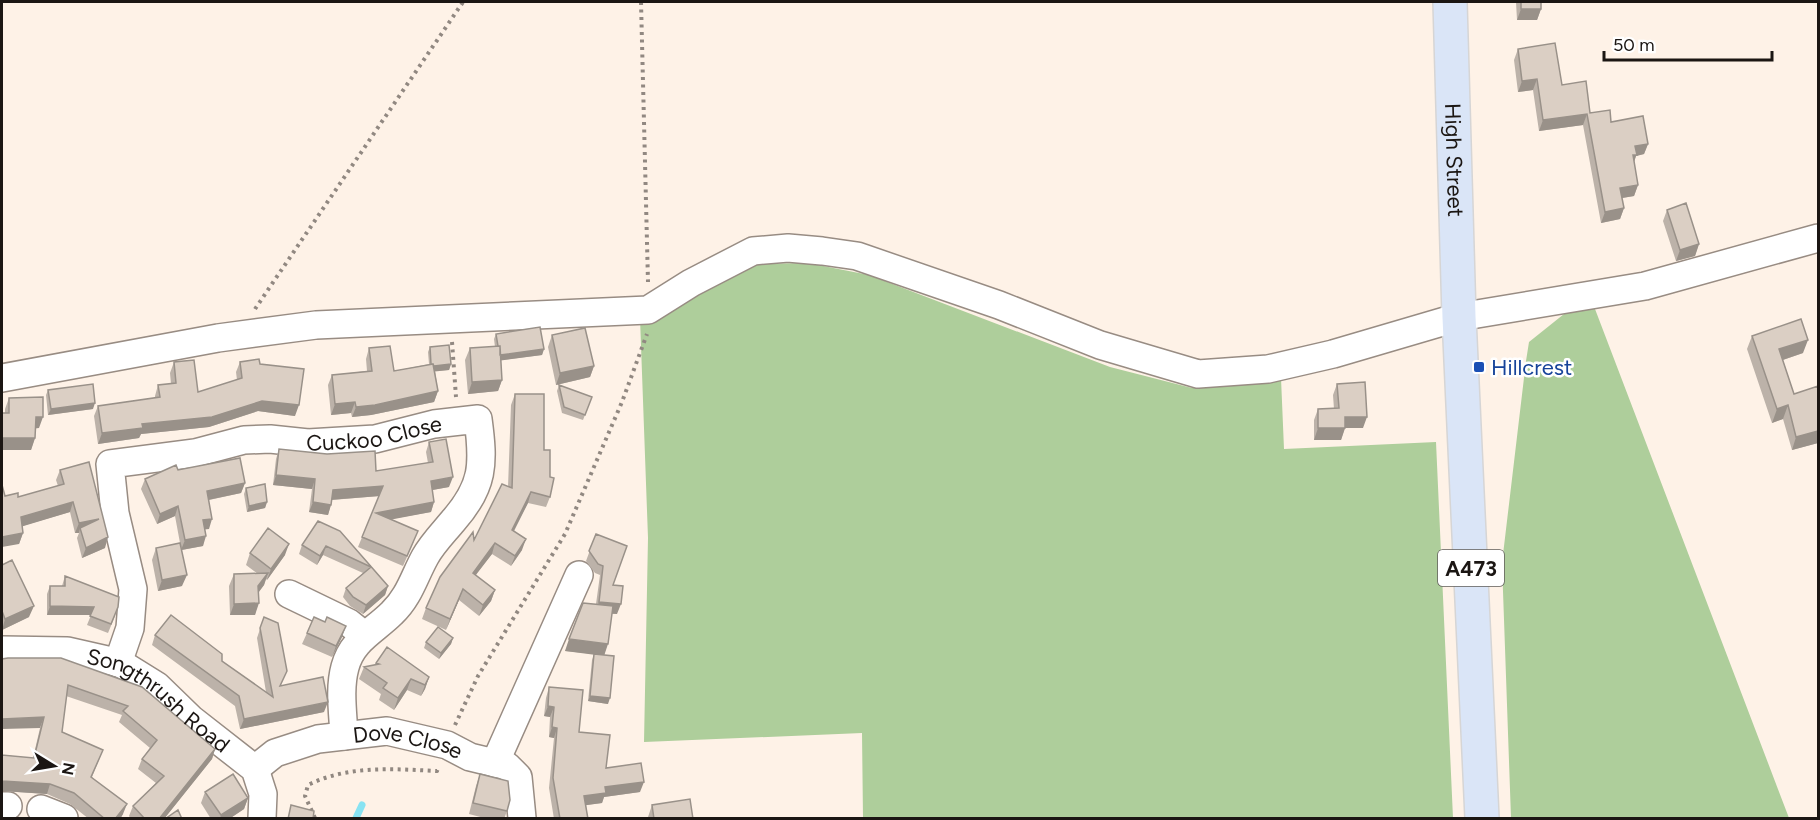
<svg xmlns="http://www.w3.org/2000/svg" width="1820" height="820" viewBox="0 0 1820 820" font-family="Figtree,sans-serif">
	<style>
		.green { fill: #aece9b }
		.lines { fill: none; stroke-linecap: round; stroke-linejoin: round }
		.stream { stroke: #88e3f2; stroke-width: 7 }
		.minor-casing { stroke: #988c83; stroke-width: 30 }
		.major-casing { stroke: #d6d5d5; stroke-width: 36 }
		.path { stroke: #918881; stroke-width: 4; stroke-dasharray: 3 4.5; stroke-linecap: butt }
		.minor { stroke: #fff; stroke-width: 27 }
		.major { stroke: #dae5f7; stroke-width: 33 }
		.wall { fill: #bcb2a9 }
		.shaded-wall { fill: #999189 }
		.building { fill: #dbcfc4; stroke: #999189; stroke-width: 1.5 }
		.transit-dot { fill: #1a4fb4; stroke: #fff; stroke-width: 2 }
		.labels { text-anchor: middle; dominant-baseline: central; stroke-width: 5; stroke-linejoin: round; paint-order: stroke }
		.shield { fill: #fff; stroke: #5f5c5a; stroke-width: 1.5 }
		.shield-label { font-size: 21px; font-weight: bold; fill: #1b1613 }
		.street-label { font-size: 22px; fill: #1b1613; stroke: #fff }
		.transit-label { font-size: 22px; fill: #164399; stroke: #fff; text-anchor: start }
	</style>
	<rect width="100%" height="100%" fill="#fef2e7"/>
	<path class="green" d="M808 263 869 275 1110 367 1192 388 1281 378 1284 449 1436 442 1453 818H863L862 733 644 742 648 538 640 318 754 264Z
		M1582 309H1595L1789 818H1511L1502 563 1526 361 1529 342 1564 314Z"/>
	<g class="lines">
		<path class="stream" d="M356 818 362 805"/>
		<defs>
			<g id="minor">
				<path d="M2 378 218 338 316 325 648 310 691 283 753 251 788 248 822 251 857 256 999 305 1100 345 1198 374 1268 369 1333 354 1459 317 1645 286 1818 238"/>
				<path d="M289 594 349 623 364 635"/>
				<path id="s1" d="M2 650 67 651 120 663 157 686 191 719 255 769 263 794 262 818"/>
				<path id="s2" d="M118 663 130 628 133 589 115 513 110 464 195 453 244 440 270 439 308 443 375 439 434 424 478 419C484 464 484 486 453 521 444 532 432 544 425 557 414 577 409 597 392 613 374 631 352 640 345 667 339 689 343 713 344 736"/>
				<path d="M495 763 579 575"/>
				<path id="s3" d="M255 769 275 753 318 739 387 731 447 745 470 757 507 766 518 777 522 818"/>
				<path d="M2 806H8"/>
				<path d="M41 809 64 818"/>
			</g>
			<g id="major">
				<path id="s4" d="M1450 2 1459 317 1482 818"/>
			</g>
		</defs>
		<use href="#minor" class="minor-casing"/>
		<use href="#major" class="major-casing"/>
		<path class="path" d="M641 2 648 282
			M255 309 463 2
			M452 342 456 397
			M455 725 478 676 565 534 622 402 647 334
			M315 818 305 796 308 785C348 765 393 769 437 771L438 768"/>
		<use href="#minor" class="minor"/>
		<use href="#major" class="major"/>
	</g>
	<path class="wall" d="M1516 2H1541V9L1537 20H1517Z
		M1518 49 1562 85 1590 113 1611 122 1648 144 1644 154 1636 156 1634 162 1638 185 1634 196 1622 198 1624 208 1620 219 1601 223 1583 125 1539 131 1533 90 1518 92 1514 60Z
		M1667 210 1699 244 1695 256 1676 261 1663 221Z
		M496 334 544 349 542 355 501 360 502 380 498 391 468 394 465 360 470 348 495 347 494 339Z
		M552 335 594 366 590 377 556 385 548 347Z
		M1752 336 1803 353 1783 360 1794 394 1818 386V443L1792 450 1783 419 1772 423 1747 349Z
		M430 347 451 364 449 370 435 371 438 391 434 402 371 415 352 417 351 413 331 415 328 385 332 375 367 371 366 359 369 348 394 371 429 364 428 352Z
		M174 362 198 392 237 380 236 372 240 362 260 364 295 416 258 411 209 427 141 434 139 438 98 444 94 416 98 406 155 398V396L158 385 171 384 170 373Z
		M1337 384 1363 428H1345L1341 440H1314V420L1318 409H1334L1333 395Z
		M559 385 592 397 583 420 562 413 557 391Z
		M48 390 93 409 48 415 46 395Z
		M515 394 544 450 550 497 546 507 528 503 513 531 522 550 511 566 492 554 475 575 495 590 491 601 479 616 459 600 446 630 422 619 426 608 474 540 508 487 511 405Z
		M9 398 39 428H35V438L31 450H2V413H5V409Z
		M429 442 449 487 432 490 434 502 431 512 391 519 414 541 403 566 358 547 379 496 332 500 328 515 309 512 312 489 273 485 276 459 279 449 376 471 428 463 426 452Z
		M60 470 105 548 82 558 77 538 79 533H75L70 512 22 526 23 533 19 544 5 496 18 497 58 486 56 480Z
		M178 470 245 483 241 493 209 500V529H205L203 546 182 550V586L158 591 152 560 156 548 180 543 175 516 157 524 141 489 145 479Z
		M246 488 267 502 265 508 247 512 244 494Z
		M340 531 388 586 385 595 363 614 350 606 343 597 346 588 363 573 323 555 317 565 299 554 302 545Z
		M596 534 613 585 617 614H612L604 655 608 704 588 701 592 660 594 654 565 651 596 604 600 575 595 573 586 561Z
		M250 553 285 555 267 580 266 579 264 585 259 592 255 615H230L229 586 234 574H258L246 565Z
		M2 565 29 617 2 630Z
		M65 576 115 616 108 633 87 625 91 615H47V594L50 586H62Z
		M264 617 281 685 324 712 240 729 235 706 152 645 155 635 222 661 266 692 257 638Z
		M307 633 342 637 332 657 302 644Z
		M453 638 451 644 439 659 424 648 426 642Z
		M61 658 215 749 212 759 164 819H131L129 816 133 806 156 783 138 769 142 759 150 748 119 722 122 715 66 696 62 732 103 750 92 777 123 814 120 819H89L70 804 47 794 2 791V755L33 758 40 728Z
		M376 663 429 677 425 689 421 696 407 690 394 710 379 700 381 694 359 679 364 667 375 665Z
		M549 687 579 732 606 768 640 792 604 797 602 803 586 805 588 819H554L549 788 554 738 549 737 550 717 544 716 546 698Z
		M480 774 507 811 504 819H488L469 814 476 786Z
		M205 792 248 798 244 809 229 819H211L201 803Z
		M652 805 693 819H648V817Z"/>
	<path class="shaded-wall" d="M1521 9H1541L1537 20H1517Z
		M1537 79 1533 90 1518 92 1522 81Z
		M1587 114 1583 125 1539 131 1543 120Z
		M1648 144 1644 154 1636 156 1633 165 1629 166 1635 146Z
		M1638 185 1634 196 1616 199 1620 188Z
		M1624 208 1620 219 1601 223 1605 212Z
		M1699 244 1695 256 1676 261 1680 250Z
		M1808 340 1803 353 1774 363 1779 349Z
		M544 349 542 355 497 361 499 355Z
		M451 364 449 370 430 372 432 366Z
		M594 366 590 377 556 385 560 373Z
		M502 380 498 391 468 394 472 382Z
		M438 391 434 402 371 415 352 417 356 407Z
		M262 401 299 405 295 416 258 411 209 427 141 434 139 438 98 444 102 433 142 424Z
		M355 402 351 413 331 415 335 404Z
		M95 403 93 409 48 415 51 409Z
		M1788 405 1783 419 1772 423 1777 409Z
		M36 417H43L39 428 31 429Z
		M1345 417H1367L1363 428H1345L1341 440H1314L1318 428Z
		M1818 431V443L1792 450 1796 437Z
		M2 438H35L31 450H2Z
		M276 475 315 479 312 489 273 485Z
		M453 477 449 487 427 491 431 481Z
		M245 483 241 493 203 501 207 491Z
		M383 486 380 496 329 500 333 490Z
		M531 492 528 503 509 541 512 530Z
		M73 502 70 512 17 528 21 517Z
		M267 502 265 508 247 512 249 506Z
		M313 502 331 505 328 515 309 512Z
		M434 502 431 512 373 523 376 513Z
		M178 506 175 516 157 524 160 514Z
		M99 519 80 528 79 533H75L79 523Z
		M212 519 209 529 200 530 203 520Z
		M23 533 19 544 2 547V537Z
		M206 536 203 546 181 550 185 540Z
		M108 537 105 548 82 558 86 548Z
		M526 539 522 550 511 566 515 556Z
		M495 543 492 554 469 584 473 573Z
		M289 544 285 555 267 580 271 569Z
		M326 546 323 555 317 565 320 556Z
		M268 573 264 585 254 598 258 586Z
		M187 575 182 586 158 591 162 580Z
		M388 586 385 595 363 614 366 605Z
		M463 589 459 600 446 630 450 619Z
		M495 590 491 601 479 616 483 605Z
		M599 602 621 604 617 614 595 612Z
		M259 603 255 615H230L234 604Z
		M34 606 29 617 2 630 5 619Z
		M50 606 94 607 91 615H47Z
		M346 626 342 637 332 657 336 646Z
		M453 638 451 644 439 659 441 653Z
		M569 639 608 644 604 656 565 651Z
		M429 677 425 689 421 696 425 685Z
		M411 679 407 690 394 710 398 698Z
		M590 696 610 698 608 704 588 701Z
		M328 702 324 712 240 729 244 719Z
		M548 706 554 707 550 717 544 716Z
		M44 717 40 728 2 729V719Z
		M552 727 557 728 554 738 549 737Z
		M215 749 212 759 164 819H159Z
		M2 781 50 784 47 794 2 791Z
		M644 782 640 792 604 797 602 803 580 806 584 796 605 787Z
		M248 798 244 809 229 819H220L221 815Z
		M127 804 123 814 120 819H115Z"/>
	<path class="building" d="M1521 2H1541V9H1521Z
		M1555 43 1562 85 1586 81 1590 113 1610 110 1611 122 1643 116 1648 144 1635 146 1637 155H1633L1638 185 1620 188 1624 208 1605 212 1587 114 1543 120 1537 79 1522 81 1518 49Z
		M1686 203 1699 244 1680 250 1667 210Z
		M1801 319 1808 340 1779 349 1794 394 1818 386V431L1796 437 1788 405 1777 409 1752 336Z
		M540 327 544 349 500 355V346H498L496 334Z
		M585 328 594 366 560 373 552 335Z
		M449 345 451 364 434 366 433 364H431L430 347Z
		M390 346 394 371 433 364 438 391 375 405 356 407 355 402 335 404 332 375 372 371 369 348Z
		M500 346 502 380 472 382 470 348Z
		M259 359 260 364 304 369 299 405 262 401 212 417 142 424 143 428 102 433 98 406 160 397 158 385 176 383 174 362 194 360 198 392 242 378 240 362Z
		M1365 382 1367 417H1345V428H1318V409L1339 408 1337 384Z
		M93 384 95 403 51 409 48 390Z
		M559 385 592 397 585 415 564 407Z
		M515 394H544V450H550V477L554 478 550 497 531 492 512 530 526 539 515 556 495 543 473 573 495 590 483 605 463 589 450 619 426 608 440 577 473 532 474 540 502 484 512 488Z
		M43 397V417H36L35 438H2V413H9V398Z
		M446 439 453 477 431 481 434 502 376 513 418 531 407 556 362 537 383 486 333 490 331 505 313 502 315 479 276 475 279 449 327 454 375 451 376 471 433 462 429 442Z
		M240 458 245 483 207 491 212 519 203 520 206 536 185 540 178 506 160 514 145 479 176 465 178 470Z
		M89 462 108 537 86 548 80 528 99 519 79 523 73 502 21 517 23 533 2 537V485L5 496 18 493V497L64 484 60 470Z
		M265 484 267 502 249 506 246 488Z
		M318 521 340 531 388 586 366 605 353 597 346 588 371 567 326 546 320 556 302 545Z
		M268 528 289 544 271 569 250 553Z
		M596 534 627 546 613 585 623 586 621 604 599 602 603 566 598 564 589 551Z
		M180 543 187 575 162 580 156 548Z
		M12 560 34 606 5 619 2 611V565Z
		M268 573 258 586 259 603 234 604V574Z
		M65 576 119 597 118 607 111 624 90 616 94 607 50 606V586H65Z
		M583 603 613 606 608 644 569 639Z
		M171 615 222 654V661L273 697 260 628 264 617 278 623 287 671 280 686 323 677 328 702 244 719 239 696 155 635Z
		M314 617 325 622 327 617 346 626 336 646 307 633Z
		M438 627 453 638 441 653 426 642Z
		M387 647 429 677 425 685 411 679 398 698 383 688 387 683 364 667 379 664 376 663Z
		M594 654 614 656 610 698 590 696Z
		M8 658H61L142 687 215 749 159 819H145L133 806 164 776 142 759 157 740 123 711 128 706 68 685 62 732 103 750 91 777 127 804 115 819H105L74 793 50 784 2 781V755L34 758 44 717 2 719V659Z
		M549 687 583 690 579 732 610 735 606 768 641 763 644 782 605 787 606 793 584 796 588 819H560L553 778 557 728 552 727 554 707 548 706Z
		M233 774 248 798 221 815 205 792Z
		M480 774 508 781 510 800 507 811 473 803Z
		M690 799 693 819H654L652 805Z
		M291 805 314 811 313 819H288Z
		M178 810 182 819H165Z"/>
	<rect class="transit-dot" x="1473" y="361" width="12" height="12" rx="3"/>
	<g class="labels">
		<rect class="shield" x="1438" y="550" width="66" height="36" rx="4.5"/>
		<g class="shield-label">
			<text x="1471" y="568">A473</text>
		</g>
		<g class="street-label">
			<text stroke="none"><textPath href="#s4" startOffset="158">High Street</textPath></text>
			<text stroke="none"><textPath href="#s2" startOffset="471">Cuckoo Close</textPath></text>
			<text stroke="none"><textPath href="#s1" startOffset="171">Songthrush Road</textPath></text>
			<text stroke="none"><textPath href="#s3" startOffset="162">Dove Close</textPath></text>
		</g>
		<g class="transit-label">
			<text x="1491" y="367">Hillcrest</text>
		</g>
	</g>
	<rect width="1820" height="820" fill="none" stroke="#1b1613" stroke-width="6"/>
	<g transform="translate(54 766) rotate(101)" stroke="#ffffff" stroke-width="4.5" paint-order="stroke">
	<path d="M0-4.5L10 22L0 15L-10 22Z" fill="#1b1613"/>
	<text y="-9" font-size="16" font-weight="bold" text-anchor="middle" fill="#1b1613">N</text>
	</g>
	<path d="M1604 51v9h168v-9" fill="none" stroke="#1b1613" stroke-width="3"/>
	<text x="1613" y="51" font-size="18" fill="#1b1613" stroke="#ffffff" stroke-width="4.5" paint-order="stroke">50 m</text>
</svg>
